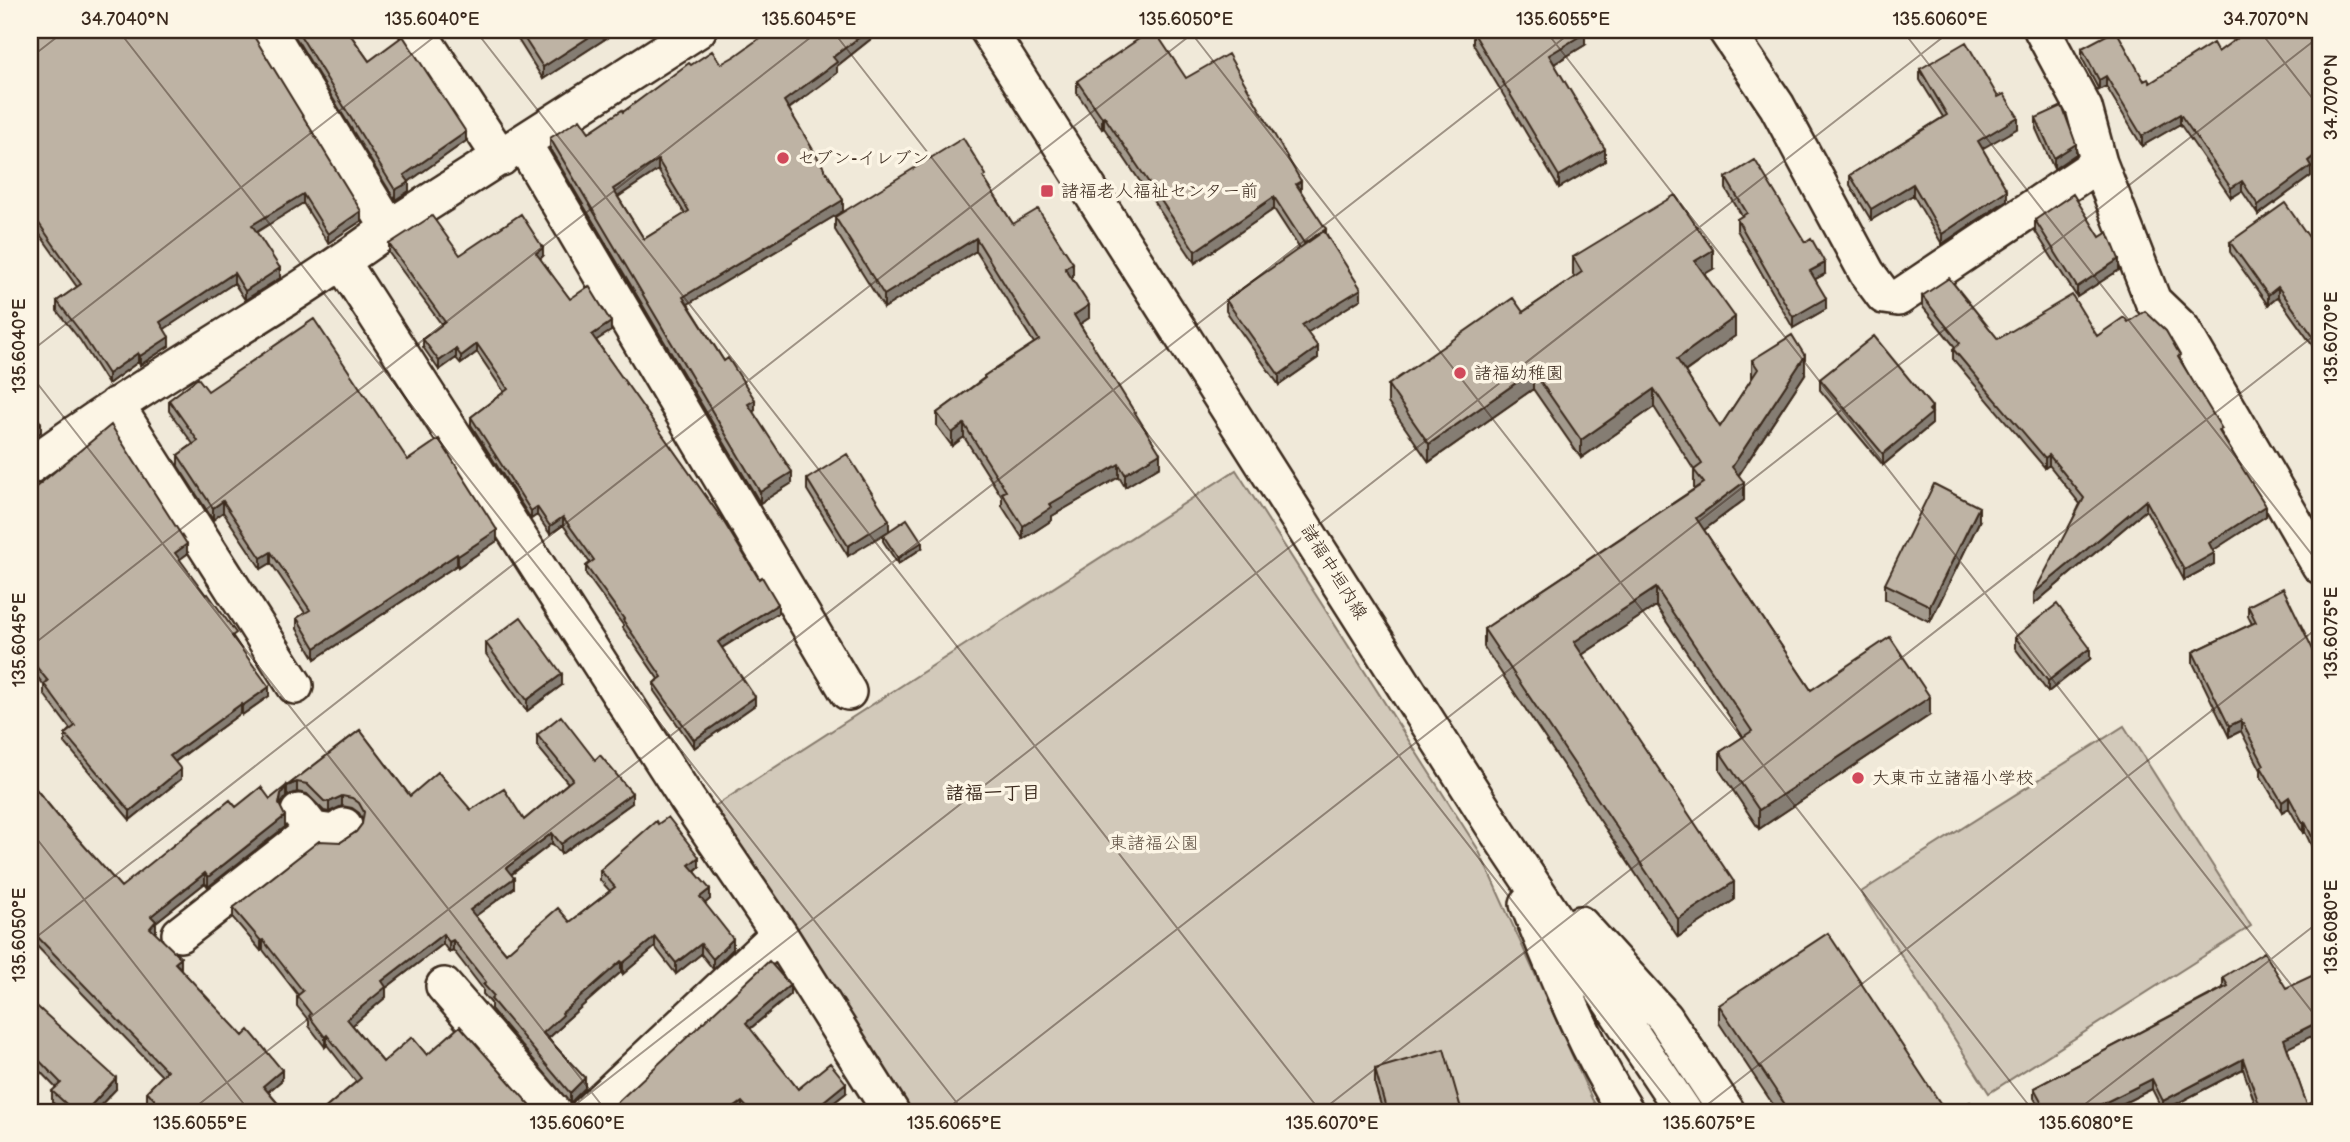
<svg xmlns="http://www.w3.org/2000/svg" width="2350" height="1142" viewBox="0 0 2350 1142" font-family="'Balsamiq Sans','Klee One',sans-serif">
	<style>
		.green { fill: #d2c9ba; stroke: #867a6c; stroke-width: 2 }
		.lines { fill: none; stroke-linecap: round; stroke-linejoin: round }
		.minor-casing { stroke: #3b2a1e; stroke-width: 40 }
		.minor { stroke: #fcf5e5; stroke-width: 35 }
		.wall { fill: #a39a8d; stroke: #3b2a1e; stroke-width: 2; fill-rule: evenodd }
		.shaded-wall { fill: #857d73; stroke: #3b2a1e; stroke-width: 2 }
		.building { fill: #beb3a4; stroke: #3b2a1e; stroke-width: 2; fill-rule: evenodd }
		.ticks { fill: none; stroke: #3b2a1e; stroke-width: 2; stroke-opacity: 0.45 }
		.poi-dot { fill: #d1495b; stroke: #fcf5e5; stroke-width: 2.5 }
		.labels { text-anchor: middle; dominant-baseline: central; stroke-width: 7; stroke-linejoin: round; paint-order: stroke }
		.poi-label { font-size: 18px; fill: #3b2a1e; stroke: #fcf5e5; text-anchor: start }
		.street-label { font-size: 18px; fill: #3b2a1e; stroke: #fcf5e5 }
		.park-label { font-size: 18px; fill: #615245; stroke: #fcf5e5 }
		.neighbourhood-label { font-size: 19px; font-weight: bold; fill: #3b2a1e; stroke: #fcf5e5 }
		.neatline { fill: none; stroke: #3b2a1e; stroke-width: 2.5 }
		.ticks-label { font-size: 18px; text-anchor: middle; fill: #3b2a1e }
	</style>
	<rect width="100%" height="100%" fill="#f0e9d9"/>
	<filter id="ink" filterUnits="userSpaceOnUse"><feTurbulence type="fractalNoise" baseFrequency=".0143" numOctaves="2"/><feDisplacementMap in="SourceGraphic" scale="14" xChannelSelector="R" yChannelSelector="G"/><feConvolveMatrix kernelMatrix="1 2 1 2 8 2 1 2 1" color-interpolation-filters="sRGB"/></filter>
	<g filter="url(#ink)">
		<path class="green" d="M1236 470 1478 849 1592 1099 1600 1112H907L715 806Z
			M2124 726 2251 926 1989 1093 1861 892Z"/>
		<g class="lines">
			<defs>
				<path id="minor" d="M268 30 389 228
					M417 30 501 158
					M988 30 1498 833 1684 1112
					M1726 30 1777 106 1867 273 1884 296 1898 298 2099 163
					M2042 30 2084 108 2099 163 2153 301 2182 329 2320 566
					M523 143 848 692
					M342 262 687 799 779 934 891 1112
					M116 405 295 686
					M30 466C145 380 273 313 389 228L698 30
					M299 812 313 830 335 833 344 826
					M1528 904C1557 975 1585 1047 1626 1112
					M1580 924 1665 1018 1727 1112
					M180 934 313 830
					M444 986 553 1112
					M589 1112 779 934"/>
			</defs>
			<use href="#minor" class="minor-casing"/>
			<use href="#minor" class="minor"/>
		</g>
		<path class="wall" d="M30 30 361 221 328 243 303 203 256 232 280 278 245 300 234 283 164 329 169 346 140 365 138 362 108 384 80 340 57 311V301L77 287 31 222 30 223Z
			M291 30H347L369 61 466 141 408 182 409 191 395 200Z
			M512 30H619L543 79Z
			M881 30V31L837 66V73L789 109 843 211 688 304 755 410 753 412 792 483 760 503 550 149V138L589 132 623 112 691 65 721 64ZM658 170 685 214 644 239 618 197Z
			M2320 30V161L2311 168V176L2258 215 2242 191 2231 198 2180 124 2142 146 2106 86 2099 90 2082 58V48L2150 83 2218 52Z
			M1473 32 1585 45 1554 64 1605 161 1559 188 1473 44Z
			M1920 69 1998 97 2018 128 1982 148 2007 200 1942 244 1913 195 1871 220 1850 185V175L1943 117 1920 80Z
			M1186 78 1301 192 1326 233 1361 299 1307 332 1318 358 1279 385 1226 311V300L1300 249 1274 209 1195 263 1104 128 1102 129 1077 93V81Z
			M2036 118 2076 154 2054 169 2036 129Z
			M1726 178 1825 274 1815 279 1826 309 1793 328 1737 230V219L1742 216 1726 189Z
			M986 182 1013 224 1073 277 1071 278 1089 318 1080 324 1160 466 1125 487 1119 477 1052 516V520L1023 539 1002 506V497L964 437 952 446 937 426V413L984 378V376L1034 343 976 251 884 308 835 230V217Z
			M2035 220 2119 270 2077 297 2035 231Z
			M2230 242 2320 253V356L2278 297 2268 305 2230 252Z
			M389 244 460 255 543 256 540 259 570 299 611 331 596 340 778 613 722 648 755 705 694 748 654 691V683L658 679 623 628V625L586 574V566L590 563 563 525 550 534 537 515 531 519 471 425V417L504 392 477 352 461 364 456 358 439 370 423 347V339L442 325 389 253Z
			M1573 257 1713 269 1704 274 1735 336 1685 372 1720 427 1752 378V360L1805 374 1739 475 1744 500 1704 530 1811 690 1930 715 1759 829 1720 771V752L1743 737 1656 606 1582 655 1734 900 1678 937 1484 647V629L1694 489V470L1654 407 1581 458 1533 389 1429 462 1388 403V385L1523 312 1575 277 1573 275Z
			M1922 296 1998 339 2097 336 2128 322 2180 359 2266 516 2213 550 2214 564 2184 580 2146 510 2034 604 2080 504 2049 465 2045 468 1953 359V349L1955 347 1922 306Z
			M1820 379 1932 407V424L1883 465 1820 390Z
			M208 391 408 460 497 541 458 567 457 565 315 659 297 629V618L305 613 271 563 261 569 223 512 213 520 178 466V455L193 444 169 411V400Z
			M807 479 889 520 848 556 807 490Z
			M30 492 187 554 179 559 236 641 269 696 242 715 241 713 175 762 181 779 130 820 65 743V734L70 729 44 694V685L30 668Z
			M1979 522 1930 622 1885 599V584Z
			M883 535 922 548 898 564 883 541Z
			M2248 606 2316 656 2320 654V864L2305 832 2303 833 2289 808 2282 812 2261 777V770L2241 731 2229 737 2193 663V652L2252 624 2248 616Z
			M2015 637 2090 659 2048 692 2015 648Z
			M486 643 562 685 527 711 486 654Z
			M360 730 410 796 524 820 568 783 537 746V735L595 760 632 803 561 854 552 843 511 875 514 888 475 916 506 953 570 922 610 891 600 880V870L699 867 695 871 710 899 704 904 733 949 713 969 701 954 676 974 655 947 623 974 621 972 563 1023V1025L548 1039 585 1088 570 1103 491 1009V1003L483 994V989L453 950 449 952 443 944 386 988V997L352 1025 383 1062 427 1055 536 1112H321L356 1082 327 1045 325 1047 309 1026V1021L297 1006V996L298 995 263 950 261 951 233 918V908L341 842 356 832 362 824 363 820 359 813 352 808 342 806 329 812 324 811 307 794 297 792 287 796V786Z
			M30 782 62 821 121 887 236 807 270 799 286 797 281 804 280 807 285 827 208 887 205 883 156 922V931L155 933 180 969 282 1080 268 1092 285 1112H156L147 1101V1091L162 1076 30 939Z
			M2223 977 2286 988 2287 1048 2307 1105 2320 1112H2258L2243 1069 2163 1111 2152 1089 2106 1112H2042L2034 1098V1088L2223 988Z
			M790 995 750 1029 798 1089 846 1093 822 1112H607Z
			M30 1000 116 1089 94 1112H64L52 1102V1091L56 1088 30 1061Z
			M1719 1005 1946 1112H1778L1719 1023Z
			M1375 1069 1462 1112H1383L1375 1085Z"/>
		<path class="shaded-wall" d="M600 30H619L543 79V67Z
			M869 30H881V31L837 66V73L784 112V101L833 57Z
			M1585 33V45L1549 67V55Z
			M2106 76V86L2099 90V80Z
			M2180 114V124L2142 146V136Z
			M1104 116V128L1102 129V117Z
			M2018 117V128L1978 151V141Z
			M466 132V141L404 185V175Z
			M2076 144V154L2054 169V158Z
			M1605 149V161L1559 188V176Z
			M2320 151V161L2311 168V176L2258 215V205L2308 161Z
			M658 160V170L613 200V189Z
			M1301 181V193L1296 184Z
			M2242 181V191L2231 198V188Z
			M409 182V191L395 200V190Z
			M1913 184V195L1871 220V209Z
			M2007 190V200L1942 244V234Z
			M303 194V203L252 235V225Z
			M1274 197V209L1195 263V251Z
			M843 200V211L683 307V297Z
			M361 211V221L328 243V234Z
			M1326 229V241L1304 255V243Z
			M976 238V251L884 308V295Z
			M543 248V256L536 261V253Z
			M1713 250V269L1695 280V261Z
			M2119 259V270L2077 297V287Z
			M1073 263V277L1065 281V268Z
			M1825 263V274L1810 282V271Z
			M280 268V278L245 300V291Z
			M234 273V283L160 332V322Z
			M2278 287V297L2268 305V295Z
			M1361 289V299L1302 336V325Z
			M1826 298V309L1793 328V317Z
			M1089 305V318L1074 328V315Z
			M1735 317V336L1677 377V359Z
			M611 322V331L592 343V335Z
			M169 337V346L140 365V356Z
			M477 344V352L461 364V356Z
			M1318 347V358L1279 385V375Z
			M456 349V358L439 370V361Z
			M138 353V362L108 384V374Z
			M1805 356V374L1732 485V467Z
			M1533 371V389L1429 462V444Z
			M1654 389V407L1581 458V440Z
			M755 400V410L748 415V404Z
			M1932 407V424L1883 465V454Z
			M41 423V432L30 440V431Z
			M964 424V437L952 446V433Z
			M1160 453V466L1125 487V474Z
			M2049 455V465L2045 468V458Z
			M1119 464V477L1052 516V520L1023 539V526L1050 504Z
			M792 472V483L760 503V492Z
			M1744 482V500L1696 536V518Z
			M2146 500V510L2034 604V593Z
			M223 501V512L213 520V508Z
			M2266 506V516L2209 553V543Z
			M537 507V515L531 519V511Z
			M1979 507V522L1930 622V606Z
			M563 517V525L550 534V526Z
			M889 520V531L848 556V546Z
			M497 530V541L458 567V556Z
			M922 542V548L898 564V558Z
			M187 544V554L175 563V553Z
			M271 552V563L261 569V558Z
			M2214 553V564L2184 580V570Z
			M457 554V565L315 659V648Z
			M1656 588V606L1574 660V642Z
			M778 604V613L718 650V642Z
			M2090 648V659L2048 692V681Z
			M562 674V685L527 711V700Z
			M269 687V696L242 715V706Z
			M755 697V705L694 748V740Z
			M1930 697V715L1759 829V810Z
			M241 704V713L170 765V756Z
			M2241 720V731L2229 737V726Z
			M181 769V779L130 820V811Z
			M297 782V792L287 796V786Z
			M286 786V797L281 804 279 814 281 794Z
			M632 793V803L561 854V844Z
			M342 796V806L329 812V802Z
			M2289 797V808L2282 812V802Z
			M285 816V827L208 887V877Z
			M2305 822V832L2303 833V823Z
			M552 833V843L506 878V868Z
			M699 857V867L689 875V865Z
			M205 873V883L156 922V931L150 938 151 916Z
			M514 878V888L470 920V910Z
			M1734 882V900L1678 937V919Z
			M710 889V899L700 908V897Z
			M443 934V944L386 988V997L347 1030V1019L382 981Z
			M655 937V947L623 974V963Z
			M733 939V949L713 969V959Z
			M263 940V950L261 951V941Z
			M453 940V950L449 952V942Z
			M701 944V954L676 974V963Z
			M181 958V968L175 963Z
			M621 961V972L563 1023V1025L543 1043V1033L562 1013Z
			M790 985V995L746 1032V1023Z
			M2320 1021V1032L2284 1050V1039Z
			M327 1035V1045L325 1047V1037Z
			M2243 1059V1069L2163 1111V1101Z
			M282 1070V1080L263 1096V1086Z
			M116 1078V1089L94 1112H85Z
			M585 1078V1088L570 1103V1093Z
			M2152 1079V1089L2106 1112H2098V1106Z
			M846 1083V1093L822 1112H814V1109Z
			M742 1102V1111L728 1112Z"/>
		<path class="building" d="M30 30H250L361 211 328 234 303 194 252 225 280 268 245 291 234 273 160 322 169 337 140 356 138 353 108 374 80 331 57 301 81 284 31 212 30 213Z
			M297 30H347L369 61 403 36 466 132 404 175 409 182 395 190Z
			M519 30H600L543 67Z
			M771 30H869L833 57 837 62 784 101 843 200 683 297 724 361 728 358 755 400 748 404 792 472 760 492 550 138 580 119 589 132 622 110 623 112 689 63 691 65 712 51 721 64 735 56ZM658 160 689 211 644 239 613 189Z
			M1152 30H1154L1186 78 1228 54 1301 181 1296 184 1326 229 1304 243 1274 197 1195 251 1104 116 1102 117 1077 81Z
			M1477 30H1583L1585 33 1549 55 1605 149 1559 176 1473 32Z
			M2116 30 2144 81 2148 79 2150 83 2213 43 2218 52 2248 30H2320V151L2308 161 2311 166 2258 205 2242 181 2231 188 2180 114 2142 136 2106 76 2099 80 2082 48Z
			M1966 42 1998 97 2004 94 2018 117 1978 141 2007 190 1942 234 1913 184 1871 209 1850 175 1947 115 1920 69Z
			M2062 106 2076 144 2054 158 2036 118Z
			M963 138 986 175 983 177 1013 224 1038 209 1073 263 1065 268 1089 305 1074 315 1160 453 1125 474 1119 464 1050 504 1052 507 1023 526 1002 493 1006 491 964 424 952 433 937 413 985 378 984 376 1039 340 976 238 884 295 835 217Z
			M1755 160 1805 242 1811 238 1825 263 1810 271 1826 298 1793 317 1737 219 1747 213 1726 178Z
			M2073 194 2100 237 2108 232 2119 259 2077 287 2035 220Z
			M1675 195 1713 250 1695 261 1735 317 1677 359 1720 427 1758 369 1752 360 1792 335 1805 356 1732 467 1744 482 1696 518 1811 690 1890 637 1930 697 1759 810 1720 752 1752 731 1656 588 1574 642 1734 882 1678 919 1484 629 1704 483 1694 470 1702 464 1654 389 1581 440 1533 371 1429 444 1388 385 1513 298 1523 312 1582 272 1573 257Z
			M2285 203 2320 253V346L2278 287 2268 295 2230 242Z
			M521 214 543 248 536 253 570 299 589 286 611 322 592 335 722 519 759 579 762 577 778 604 718 642 755 697 694 740 654 683 662 677 623 620 624 619 586 566 594 560 563 517 550 526 537 507 531 511 471 417 508 389 477 344 461 356 456 349 439 361 423 339 445 322 389 244 432 216 460 255Z
			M1324 231 1361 289 1302 325 1318 347 1279 375 1226 300Z
			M1949 278 1998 339 2072 295 2097 336 2124 317 2128 322 2145 311 2166 331 2180 355 2178 357 2222 429 2219 431 2266 506 2209 543 2214 553 2184 570 2146 500 2034 593 2084 498 2049 455 2045 458 1953 349 1960 343 1922 296Z
			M314 319 408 460 439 439 497 530 458 556 457 554 315 648 297 618 310 610 271 552 261 558 223 501 213 508 178 455 198 441 169 400 198 378 208 391Z
			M1874 336 1932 407 1929 410 1932 413 1883 454 1820 379Z
			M30 407 41 423 30 431Z
			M111 425 187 544 175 553 206 595 208 594 236 633 232 636 269 687 242 706 241 704 170 756 181 769 130 811 65 734 75 726 44 684 48 681 30 659V492Z
			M847 454 889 520 848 546 807 479Z
			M1934 484 1979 507 1930 606 1885 584Z
			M907 519 922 542 898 558 883 535Z
			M2283 588 2316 656 2320 654V853L2305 822 2303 823 2289 797 2282 802 2261 767 2264 765 2241 720 2229 726 2193 652 2256 622 2248 606Z
			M2057 604 2090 648 2048 681 2015 637Z
			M521 617 562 674 527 700 486 643Z
			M561 716 595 760 600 755 632 793 561 844 552 833 506 868 514 878 470 910 506 953 558 908 570 922 615 887 600 870 656 821 658 824 668 817 699 857 689 865 710 889 700 897 733 939 713 959 701 944 676 963 655 937 623 963 621 961 562 1013 563 1015 543 1033 585 1078 570 1093 491 999 494 996 483 984 486 982 453 940 449 942 443 934 382 981 386 987 347 1019 383 1062 412 1037 427 1055 460 1026 536 1112H465L463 1110 461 1112H321L361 1078 327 1035 325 1037 309 1016 311 1014 297 996 303 991 263 940 261 941 233 908 319 841 341 842 356 832 362 824 364 812 359 803 352 798 342 796 329 802 324 801 307 784 297 782 287 786 360 730 410 796 438 772 471 810 504 789 524 820 573 779 537 735Z
			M30 782 62 821 121 887 230 800 236 807 261 787 270 799 286 786 281 794 279 804 285 816 208 877 205 873 151 916 156 921 150 928 181 958 175 963 243 1036 249 1030 282 1070 263 1086 285 1112H245L242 1109 238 1112H165L147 1091 167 1071 30 929Z
			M1828 933 1946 1112H1790L1719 1005Z
			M2264 952 2286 988 2320 972V1021L2284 1039 2307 1105 2320 1099V1112H2262L2243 1059 2163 1101 2152 1079 2098 1106 2101 1112H2047L2034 1088 2228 986 2223 977Z
			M769 961 790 985 746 1023 798 1089 830 1063 846 1083 814 1109 817 1112H751L742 1102 728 1112H607Z
			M30 1000 116 1078 85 1112H75L52 1091 61 1083 30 1051Z
			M1444 1049 1462 1112H1387L1375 1069Z
			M1970 1102 1976 1112H1949Z"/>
	</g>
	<path class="ticks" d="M118 30 964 1112M475 30 1321 1112M832 30 1677 1112M1189 30 2034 1112M1545 30 2320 1022M1902 30 2320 565M2259 30 2320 108M30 58 66 30M30 352 443 30M30 374 607 1112M30 647 820 30M30 830 250 1112M30 942 1197 30M189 1112 1574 30M566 1112 1952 30M943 1112 2320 36M1320 1112 2320 331M1698 1112 2320 626M2075 1112 2320 921"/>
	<g class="poi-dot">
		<circle cx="783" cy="158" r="7"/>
		<rect x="1040" y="184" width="14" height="14" rx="3.5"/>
		<circle cx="1460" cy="373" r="7"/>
		<circle cx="1858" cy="778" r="7"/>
	</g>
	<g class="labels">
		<g class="poi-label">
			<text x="797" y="158">セブン-イレブン</text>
			<text x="1061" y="191">諸福老人福祉センター前</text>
			<text x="1474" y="373">諸福幼稚園</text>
			<text x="1872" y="778">大東市立諸福小学校</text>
		</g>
		<g class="street-label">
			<text transform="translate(1334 572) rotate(58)">諸福中垣内線</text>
		</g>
		<g class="park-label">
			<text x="1154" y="843">東諸福公園</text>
		</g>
		<g class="neighbourhood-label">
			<text x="993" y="793">諸福一丁目</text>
		</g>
	</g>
	<rect width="2350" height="1142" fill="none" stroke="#fcf5e5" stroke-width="77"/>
	<rect x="38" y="38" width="2274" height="1066" class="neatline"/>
	<g class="ticks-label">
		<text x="125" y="25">34.7040°N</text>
		<text x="432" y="25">135.6040°E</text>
		<text x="809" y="25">135.6045°E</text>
		<text x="1186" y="25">135.6050°E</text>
		<text x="1563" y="25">135.6055°E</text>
		<text x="1940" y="25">135.6060°E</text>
		<text x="2266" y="25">34.7070°N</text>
		<text transform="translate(2331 97) rotate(-90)" y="6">34.7070°N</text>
		<text transform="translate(2331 338) rotate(-90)" y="6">135.6070°E</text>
		<text transform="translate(19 346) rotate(-90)" y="6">135.6040°E</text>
		<text transform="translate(2331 633) rotate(-90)" y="6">135.6075°E</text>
		<text transform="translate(19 640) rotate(-90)" y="6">135.6045°E</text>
		<text transform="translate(2331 927) rotate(-90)" y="6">135.6080°E</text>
		<text transform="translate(19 935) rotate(-90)" y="6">135.6050°E</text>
		<text x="200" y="1129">135.6055°E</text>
		<text x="577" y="1129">135.6060°E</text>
		<text x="954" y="1129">135.6065°E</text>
		<text x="1332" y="1129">135.6070°E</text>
		<text x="1709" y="1129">135.6075°E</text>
		<text x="2086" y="1129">135.6080°E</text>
	</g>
</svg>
